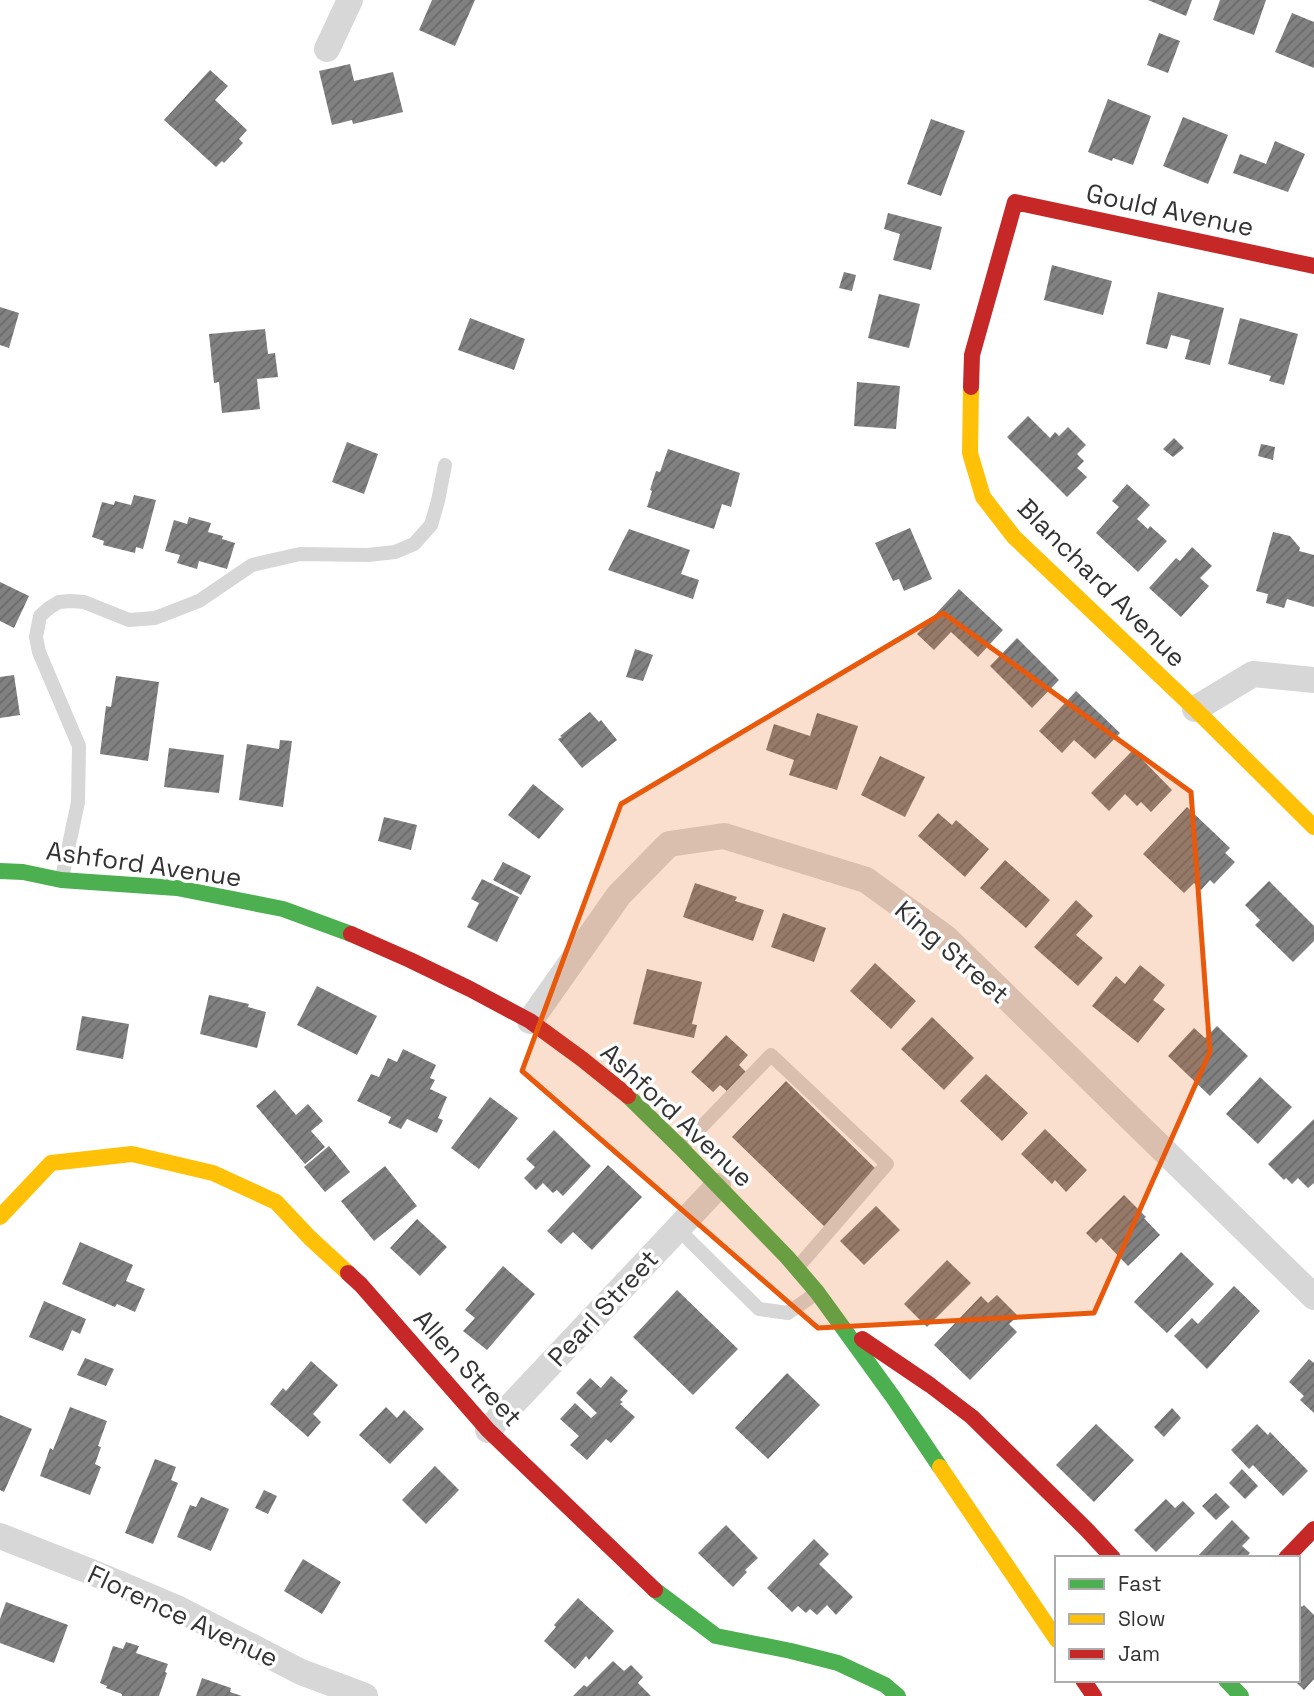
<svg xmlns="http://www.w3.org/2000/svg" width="1314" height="1696" viewBox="0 0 1314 1696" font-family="'Space Grotesk',sans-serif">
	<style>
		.building { fill: url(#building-hatch) }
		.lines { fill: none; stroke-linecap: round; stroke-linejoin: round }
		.lane { stroke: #d7d7d7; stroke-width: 14 }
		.street { stroke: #d7d7d7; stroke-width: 26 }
		.fast { stroke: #4caf50; stroke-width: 16 }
		.slow { stroke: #ffc107; stroke-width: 16 }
		.jam { stroke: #c62828; stroke-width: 16 }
		.marked { fill: #e8590c; fill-opacity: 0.2; stroke: #e8590c; stroke-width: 5; stroke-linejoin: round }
		.labels { text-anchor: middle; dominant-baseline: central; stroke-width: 7; stroke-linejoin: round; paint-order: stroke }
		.street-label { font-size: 26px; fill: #333; stroke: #fff }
	</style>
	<defs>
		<pattern id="building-hatch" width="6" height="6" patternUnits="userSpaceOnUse" patternTransform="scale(1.75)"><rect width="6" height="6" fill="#818181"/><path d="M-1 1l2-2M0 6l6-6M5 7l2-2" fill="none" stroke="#6a6a6a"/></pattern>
	</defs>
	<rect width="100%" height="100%" fill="#fff"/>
	<path class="building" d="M432 0H475L455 46 419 30Z
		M1148 0H1192L1186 16Z
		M1220 0H1266L1254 35 1213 20Z
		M1292 13 1314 22V68L1275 52Z
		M1159 33 1180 41 1168 73 1147 65Z
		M350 64 354 81 393 72 403 112 353 124 352 120 332 125 319 71Z
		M210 70 228 86 215 100 247 130 239 139 243 143 224 163 222 161 216 167 164 120Z
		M1108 99 1151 116 1133 165 1113 158 1112 161 1088 152Z
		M1183 117 1228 135 1208 184 1163 166Z
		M931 119 965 131 941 196 907 184Z
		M1275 141 1305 154 1288 192 1233 173 1240 154 1266 164Z
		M888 213 942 227 931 270 893 260 900 234 884 229Z
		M1052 265 1112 281 1103 315 1044 300Z
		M844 272 856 275 852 291 839 288Z
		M1158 292 1224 308 1210 365 1185 359 1190 340 1171 335 1167 349 1146 344Z
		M879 294 920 304 909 348 868 338Z
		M0 307 19 313 9 348 0 345Z
		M470 318 525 339 514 370 458 350Z
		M1240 318 1298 334 1284 385 1269 381 1271 376 1228 364Z
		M265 329 268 354 275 353 278 377 257 379 260 409 222 413 219 382 214 383 209 334Z
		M857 382 900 386 896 429 854 426Z
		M1028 416 1050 438 1055 432 1059 436 1068 427 1086 445 1077 454 1084 461 1077 468 1087 477 1067 497 1007 437Z
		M1174 438 1184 448 1173 457 1163 449Z
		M347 442 378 454 364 494 332 482Z
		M1261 444 1275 447 1273 460 1258 456Z
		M668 449 740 473 731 507 722 504 714 529 647 507 652 491 650 490 656 471 660 472Z
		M1127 484 1150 505 1137 519 1148 529 1150 526 1167 541 1138 572 1096 533 1119 507 1112 501Z
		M134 495 156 500 143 549 136 547 135 553 103 545 104 541 92 537 102 502 114 505 115 501 131 505Z
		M189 517 211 523 208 532 223 536 222 539 235 543 227 569 199 561 197 569 177 563 180 555 165 551 174 520 187 524Z
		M910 528 932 579 904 591 899 579 893 581 875 543Z
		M629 529 690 550 681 574 699 580 693 599 608 570Z
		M1273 532 1290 536 1300 548 1299 551 1314 555V607L1287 599 1284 608 1266 603 1268 594 1256 591Z
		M1192 547 1212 566 1200 578 1209 586 1181 617 1149 588 1176 558 1180 561Z
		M0 582 29 596 14 628 0 621Z
		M959 589 1003 630 978 657 951 632 934 650 917 634Z
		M1017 638 1059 680 1032 708 990 666Z
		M635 649 653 655 643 681 626 677Z
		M14 675 20 715 0 718V677Z
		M116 676 159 682 148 761 100 754 106 706 111 707Z
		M1076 691 1120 733 1095 759 1074 740 1062 753 1039 731Z
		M590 712 599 722 601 720 617 740 582 768 558 739 562 737 560 736Z
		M817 713 858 726 837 790 789 775 794 760 766 750 774 724 810 736Z
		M280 740 292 741 283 807 239 800 247 744 279 749Z
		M169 748 224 755 219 793 164 787Z
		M1133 750 1172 790 1151 812 1141 802 1137 806 1125 794 1109 811 1091 793Z
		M880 756 925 777 905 817 861 795Z
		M533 784 564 809 539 839 508 815Z
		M1187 807 1230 848 1225 853 1235 862 1214 884 1210 880 1201 890 1194 883 1184 893 1143 854Z
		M938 813 952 825 956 820 989 849 965 877 918 836Z
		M384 817 417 825 411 850 378 841Z
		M1005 860 1050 900 1026 928 980 888Z
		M503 862 531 876 521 895 493 880Z
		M482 879 519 897 497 942 467 927 479 903 471 899Z
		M1269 881 1314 926V941L1293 962 1255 925 1260 920 1245 905Z
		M695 883 737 897 735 901 764 910 753 941 683 917Z
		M1076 900 1093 916 1076 935 1103 958 1078 986 1034 947Z
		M783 913 826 928 814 962 771 947Z
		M875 963 916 1001 891 1029 850 991Z
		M1140 965 1165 985 1153 1000 1165 1009 1138 1043 1092 1006 1116 976 1125 984Z
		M647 969 702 982 692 1024 697 1025 694 1038 633 1024Z
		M317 986 377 1016 357 1055 297 1025Z
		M209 995 249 1004 248 1007 266 1012 257 1048 200 1034Z
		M82 1016 129 1024 123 1059 76 1050Z
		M932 1017 974 1058 944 1090 901 1049Z
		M1217 1026 1248 1056 1210 1096 1168 1056 1194 1028 1205 1038Z
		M726 1035 748 1055 739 1065 748 1074 729 1093 720 1085 713 1092 691 1072Z
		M403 1049 436 1065 430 1078 435 1080 430 1089 447 1097 438 1118 443 1120 437 1133 407 1119 401 1129 388 1123 391 1117 357 1101 371 1074 379 1077 388 1058 397 1062Z
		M986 1074 1028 1113 1002 1141 960 1101Z
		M1260 1077 1292 1107 1258 1144 1226 1114Z
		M786 1081 879 1172 825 1227 732 1137Z
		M275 1090 296 1115 308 1104 323 1121 311 1131 325 1147 305 1164 256 1106Z
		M490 1097 518 1118 479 1169 451 1148Z
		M1314 1119V1183L1308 1188 1298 1178 1292 1184 1286 1178 1284 1180 1268 1164Z
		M1045 1129 1087 1170 1066 1192 1055 1180 1052 1184 1021 1154Z
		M554 1130 591 1166 563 1196 557 1190 553 1193 543 1183 536 1190 524 1178 535 1167 526 1159Z
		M329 1146 350 1172 325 1192 304 1167Z
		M608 1165 642 1197 592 1250 573 1232 561 1244 547 1231Z
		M385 1166 417 1206 374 1241 341 1201Z
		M1124 1195 1146 1217 1144 1218 1160 1235 1128 1266 1101 1238 1096 1243 1086 1233Z
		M876 1206 900 1230 864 1265 840 1241Z
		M417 1219 447 1247 420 1276 390 1248Z
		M80 1242 133 1265 126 1281 145 1289 135 1312 117 1304 115 1307 62 1284Z
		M1181 1252 1214 1284 1167 1333 1134 1302Z
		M947 1260 971 1283 927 1327 904 1304Z
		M503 1266 535 1294 487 1350 463 1331 475 1318 465 1310Z
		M1234 1286 1260 1311 1207 1369 1174 1336 1192 1318 1198 1324Z
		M677 1290 738 1349 693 1395 633 1337Z
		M997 1295 1018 1316 1009 1324 1017 1332 970 1380 934 1345 981 1296 988 1303Z
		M44 1301 86 1319 80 1334 72 1330 63 1351 29 1337Z
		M85 1358 114 1369 106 1386 77 1375Z
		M1309 1359 1314 1363V1413L1300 1400 1304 1396 1289 1382Z
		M311 1361 338 1385 313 1414 321 1422 308 1437 270 1404 283 1388 286 1391Z
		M787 1373 820 1405 768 1459 735 1428Z
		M611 1376 628 1391 620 1400 623 1402 620 1404 635 1417 611 1443 606 1439 587 1460 570 1445 579 1436 560 1419 575 1403 591 1418 597 1413 576 1393 590 1378 601 1388Z
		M70 1407 107 1421 98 1446 101 1447 95 1464 101 1467 90 1495 40 1476 50 1448 53 1450Z
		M386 1407 397 1418 404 1410 424 1429 390 1464 359 1435Z
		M1172 1408 1181 1418 1164 1437 1154 1427Z
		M0 1415 32 1429 4 1492 0 1490Z
		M1096 1424 1134 1460 1094 1502 1056 1465Z
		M1257 1424 1268 1435 1270 1432 1308 1471 1283 1496 1253 1465 1249 1469 1231 1450Z
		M155 1459 176 1467 171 1480 178 1483 153 1544 125 1533Z
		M435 1466 459 1490 426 1524 402 1500Z
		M1242 1469 1258 1486 1245 1499 1229 1483Z
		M264 1490 277 1496 268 1514 255 1508Z
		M1216 1493 1230 1507 1216 1520 1202 1506Z
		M201 1497 229 1509 211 1551 177 1537 190 1505 196 1507Z
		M1166 1499 1175 1508 1183 1501 1195 1513 1156 1552 1134 1530Z
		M1232 1520 1250 1538 1242 1546 1250 1553 1245 1558H1196Z
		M726 1525 758 1558 745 1570 747 1572 733 1587 698 1553Z
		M814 1539 829 1554 819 1564 853 1597 836 1615 827 1605 817 1615 810 1609 806 1613 798 1606 792 1612 767 1588Z
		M303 1559 341 1582 322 1614 284 1591Z
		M578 1598 614 1631 589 1660 586 1656 575 1669 544 1641 556 1627 554 1625Z
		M6 1602 68 1625 54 1663 0 1643V1619Z
		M1298 1603 1302 1607 1304 1605 1314 1615V1679L1304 1690 1294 1680H1298V1648L1300 1646 1298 1644Z
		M126 1642 139 1646 136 1653 168 1664 165 1672 167 1673 159 1696H122V1694L106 1688 107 1686 100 1683 113 1646 123 1649Z
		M613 1661 624 1671 631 1665 643 1677 638 1683 651 1696H573L584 1685 587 1687Z
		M202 1678 231 1688 230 1692 242 1696H196Z"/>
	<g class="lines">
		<path class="lane" d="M62 878 78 802 79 746 39 652 36 637 40 616 49 608 59 602 70 601 84 602 129 620 155 618 199 601 252 565 300 554 368 555 395 552 414 544 431 525 438 501 445 465
			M682 1147 771 1055 887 1164 797 1268
			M678 1229 759 1309 788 1313 815 1294"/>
		<path class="street" d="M327 49 350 0
			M1195 709 1253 674 1314 680
			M530 1021 619 895 669 844 724 836 866 880 946 938 1314 1297
			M488 1430 718 1186
			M0 1536 89 1571 179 1609 301 1672 365 1696"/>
		<path class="fast" d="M0 871 23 872 61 880 177 888 283 909 351 934
			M628 1096 681 1148 787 1257 817 1292 893 1397 940 1467
			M655 1590 716 1636 791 1651 838 1663 885 1685 898 1696
			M1226 1680 1241 1696"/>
		<path class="slow" d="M971 387 970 453 983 497 1014 537 1195 709 1314 827
			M0 1217 51 1163 132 1154 213 1173 276 1202 310 1238 348 1273
			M940 1467 1057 1640"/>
		<path class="jam" d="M971 387 972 355 1015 202 1314 266
			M351 934 410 960 470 989 530 1021 582 1059 628 1096
			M348 1273 361 1285 488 1430 655 1590
			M862 1339 930 1385 972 1417 1087 1530 1113 1558
			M1286 1558 1314 1529
			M1083 1680 1094 1696"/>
	</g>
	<path class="marked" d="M943 613 1191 792 1210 1052 1094 1313 818 1328 522 1071 621 804Z"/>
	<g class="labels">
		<g class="street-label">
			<text transform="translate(1170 210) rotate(12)">Gould Avenue</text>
			<text transform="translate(1102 583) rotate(45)">Blanchard Avenue</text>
			<text transform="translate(144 864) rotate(8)">Ashford Avenue</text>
			<text transform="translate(952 952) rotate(41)">King Street</text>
			<text transform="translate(677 1115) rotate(43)">Ashford Avenue</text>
			<text transform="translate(603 1308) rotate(-47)">Pearl Street</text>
			<text transform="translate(468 1368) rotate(48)">Allen Street</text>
			<text transform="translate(183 1616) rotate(25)">Florence Avenue</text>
		</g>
	</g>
	<rect x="1055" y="1556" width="245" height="126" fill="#ffffff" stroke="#adadad" stroke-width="2"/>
	<rect x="1069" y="1579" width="35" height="10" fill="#4caf50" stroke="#adadad" stroke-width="2"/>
	<text x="1118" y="1591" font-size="21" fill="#333333">Fast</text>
	<rect x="1069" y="1614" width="35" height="10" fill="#ffc107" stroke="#adadad" stroke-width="2"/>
	<text x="1118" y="1626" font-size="21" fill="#333333">Slow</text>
	<rect x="1069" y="1649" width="35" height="10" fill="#c62828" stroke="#adadad" stroke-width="2"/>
	<text x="1118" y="1661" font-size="21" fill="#333333">Jam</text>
</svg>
